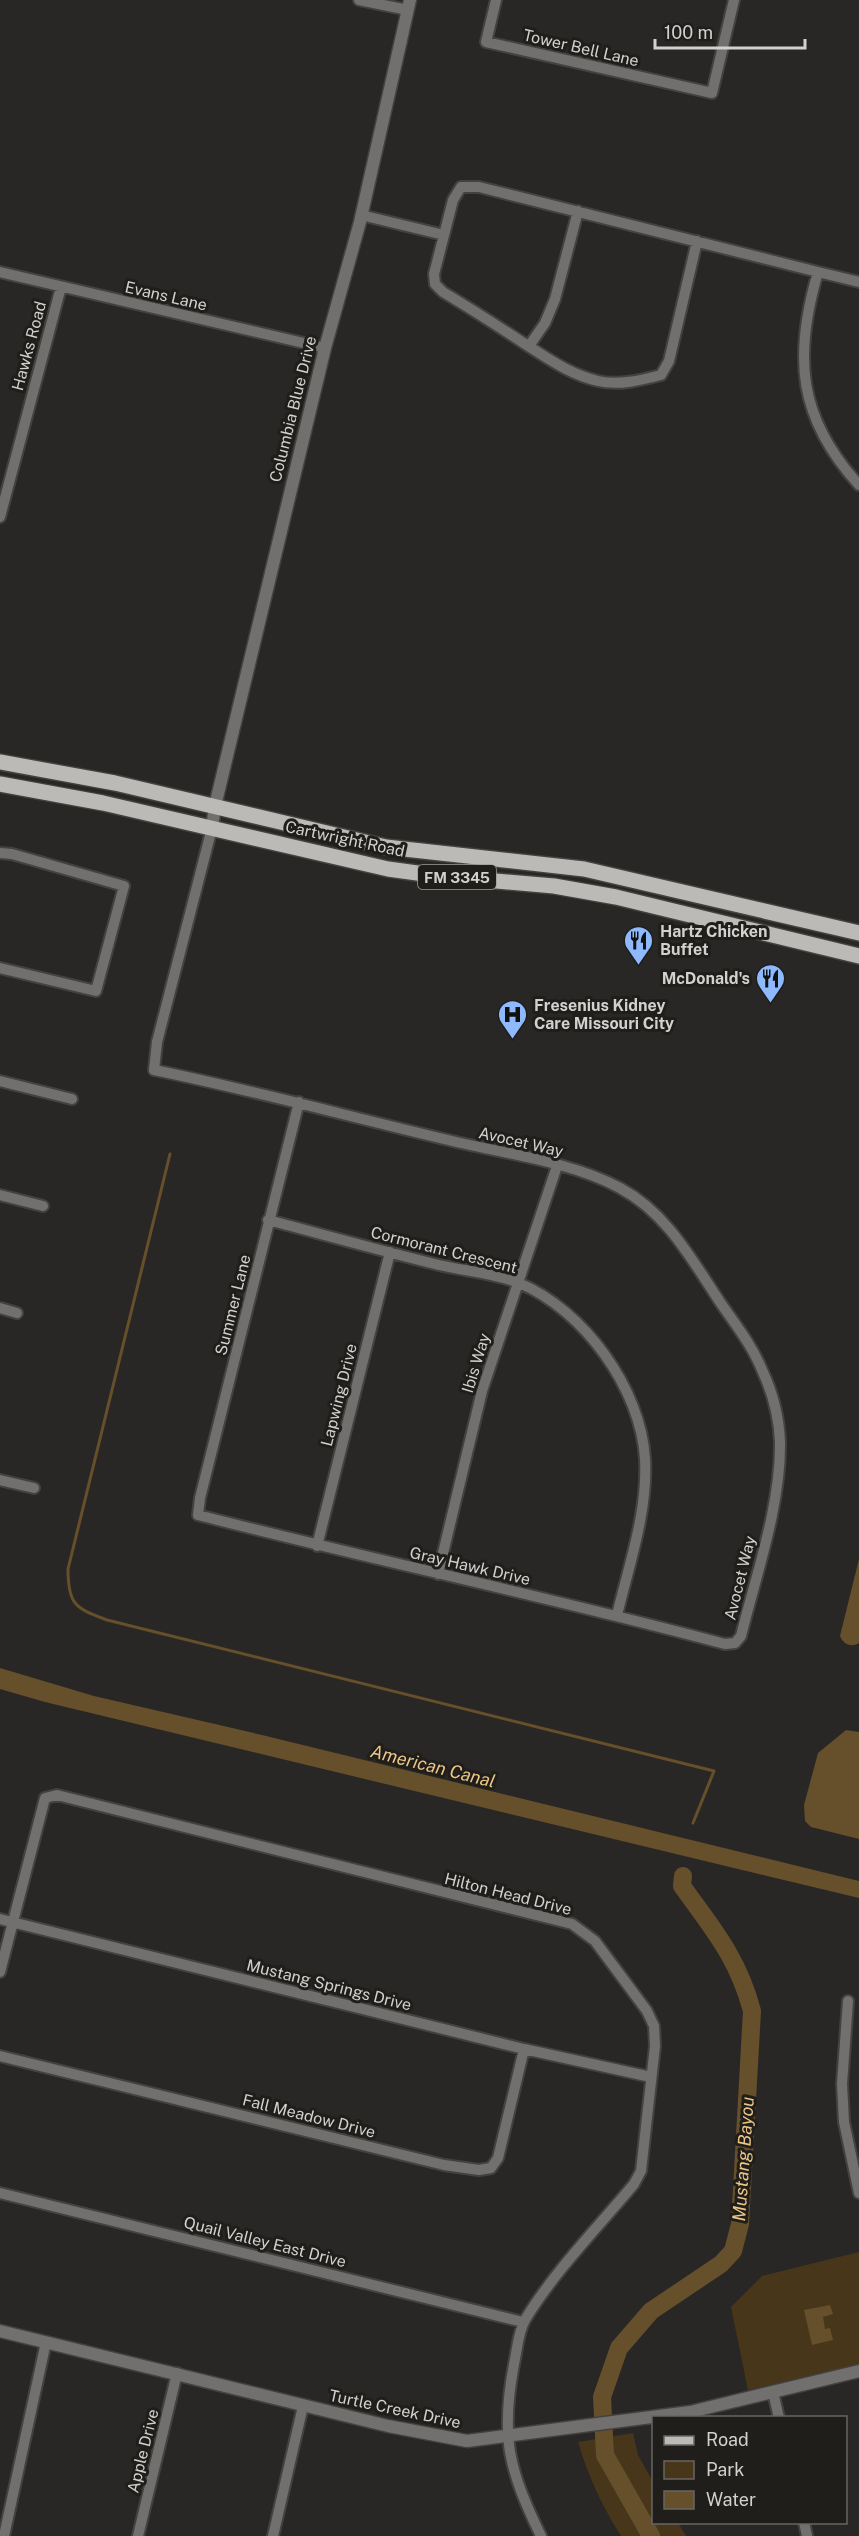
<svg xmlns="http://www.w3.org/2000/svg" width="859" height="2536" viewBox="0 0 859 2536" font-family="'Public Sans',sans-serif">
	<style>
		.green { fill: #48361a }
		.water { fill: #664f2b }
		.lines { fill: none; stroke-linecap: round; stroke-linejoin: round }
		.stream { stroke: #664f2b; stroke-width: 3 }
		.river { stroke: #664f2b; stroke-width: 18 }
		.minor-casing { stroke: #444240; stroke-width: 14 }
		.tertiary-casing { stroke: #444240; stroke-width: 15 }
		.primary-casing { stroke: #444240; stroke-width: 18 }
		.minor { stroke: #71706f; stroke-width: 10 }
		.tertiary { stroke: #71706f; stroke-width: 12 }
		.primary { stroke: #bcbab7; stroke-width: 15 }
		.labels { text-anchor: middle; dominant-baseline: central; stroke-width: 6; stroke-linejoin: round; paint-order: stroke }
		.shield { fill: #1f1e1b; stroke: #9d9b9a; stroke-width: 1.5 }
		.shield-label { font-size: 15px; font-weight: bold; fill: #d3d1d0 }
		.street-label { font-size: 16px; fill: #d3d1d0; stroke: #1f1e1b }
		.poi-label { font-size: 16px; font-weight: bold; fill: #d3d1d0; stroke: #1f1e1b; text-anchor: start }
		.water-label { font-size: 18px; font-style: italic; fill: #edc587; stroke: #1f1e1b }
	</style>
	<rect width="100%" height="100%" fill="#292725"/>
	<path class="green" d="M859 2252V2364L748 2390 731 2307 762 2276Z
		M633 2433 638 2455 653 2482 654 2522 678 2523 686 2536H621C602 2506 588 2476 578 2442Z"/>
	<path class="water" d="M859 1559V1643C851 1648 843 1644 840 1636Z
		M0 1668 94 1696 262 1735 859 1881V1898L45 1702 0 1689Z
		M846 1730 859 1732V1839L811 1827 805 1821 804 1805 818 1753Z
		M830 2305 833 2314 823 2317 825 2329 830 2328 833 2340 812 2345 804 2310Z"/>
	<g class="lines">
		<path class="stream" d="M170 1154 68 1569C68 1606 76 1608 107 1620L714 1771 693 1823"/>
		<path class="river" d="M651 2536 605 2455 602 2397 619 2348 651 2311 721 2264 733 2251 740 2224 752 2011C738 1958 713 1929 682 1886L683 1876"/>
		<defs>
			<path id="minor" d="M359 0 408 10
				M496 0 486 42 712 93 734 0
				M361 215 444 235
				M697 241 669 361 661 375C642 380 618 386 598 381 569 374 549 359 525 344 498 326 471 309 443 292L435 284 434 274 453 200 461 187H479L818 272 859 282
				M0 272 325 348
				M818 272C793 357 798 418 859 485
				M529 346 545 323 555 299 578 211
				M0 517 61 287
				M212 828 157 1042 154 1070C252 1090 347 1116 444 1139 499 1153 571 1161 620 1188 667 1213 692 1260 720 1302 735 1324 752 1345 762 1370 772 1391 779 1418 780 1442 781 1505 756 1575 741 1636L735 1643 725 1644C550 1597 373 1560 198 1515L200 1498 299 1102
				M0 853 12 854 124 886 96 991 0 968
				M0 1081 72 1099
				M0 1195 43 1206
				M268 1220C325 1235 382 1251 439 1265 465 1271 495 1273 519 1283 584 1310 641 1389 645 1459 648 1511 629 1565 617 1615
				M0 1308 17 1313
				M0 1480 34 1488
				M317 1546 390 1252
				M438 1574 482 1391 557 1166
				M0 1919 524 2049 651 2077
				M0 1972 45 1798 57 1795 572 1924 595 1941 647 2011 654 2026 655 2046 641 2171 634 2184C599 2226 553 2273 525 2320 518 2332 517 2351 514 2364 500 2438 509 2470 541 2536
				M848 2001 842 2084 844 2122 859 2193
				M0 2056 444 2165 479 2170 491 2168 498 2158 524 2049
				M0 2193 523 2322
				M773 2392 779 2418
				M804 2522 807 2536
				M4 2536 46 2342
				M138 2536 177 2373
				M273 2536 303 2406"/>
			<path id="tertiary" d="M212 828 215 806 325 348 360 222 410 0
				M0 2331 388 2426 467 2441 690 2412 859 2371"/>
			<path id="primary" d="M0 762 115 783 386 847 584 869 859 933
				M0 784 103 803 388 869 439 876 554 886 616 897 859 956"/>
		</defs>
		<use href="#minor" class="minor-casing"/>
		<use href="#tertiary" class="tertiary-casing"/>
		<use href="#primary" class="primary-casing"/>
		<use href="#minor" class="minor"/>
		<use href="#tertiary" class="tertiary"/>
		<use href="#primary" class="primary"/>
	</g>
	<defs>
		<symbol id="restaurant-pin" viewBox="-11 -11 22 30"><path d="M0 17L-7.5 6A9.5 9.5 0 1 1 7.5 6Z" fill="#8eb9fd" stroke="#1f1e1b"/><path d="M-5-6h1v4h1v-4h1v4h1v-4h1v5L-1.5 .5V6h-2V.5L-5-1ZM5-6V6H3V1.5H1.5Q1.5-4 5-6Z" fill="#111"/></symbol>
		<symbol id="hospital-pin" viewBox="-11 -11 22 30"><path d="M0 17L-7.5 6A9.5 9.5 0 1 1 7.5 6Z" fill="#8eb9fd" stroke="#1f1e1b"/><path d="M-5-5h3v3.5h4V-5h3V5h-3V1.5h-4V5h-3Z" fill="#111"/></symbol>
	</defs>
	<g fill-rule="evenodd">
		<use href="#restaurant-pin" x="622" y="924" width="33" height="45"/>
		<use href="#restaurant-pin" x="754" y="962" width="33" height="45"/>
		<use href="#hospital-pin" x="496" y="998" width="33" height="45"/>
	</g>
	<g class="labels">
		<rect class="shield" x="418" y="865" width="78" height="24" rx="4.5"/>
		<g class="shield-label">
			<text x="457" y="877">FM 3345</text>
		</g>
		<g class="street-label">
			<text transform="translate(581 48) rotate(13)">Tower Bell Lane</text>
			<text transform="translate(166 296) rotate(13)">Evans Lane</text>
			<text transform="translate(29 346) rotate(-75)">Hawks Road</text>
			<text transform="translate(293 409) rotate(-76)">Columbia Blue Drive</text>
			<text transform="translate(345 839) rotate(12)">Cartwright Road</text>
			<text transform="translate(521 1142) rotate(13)">Avocet Way</text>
			<text transform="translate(444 1250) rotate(14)">Cormorant Crescent</text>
			<text transform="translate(233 1305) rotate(-76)">Summer Lane</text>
			<text transform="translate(476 1363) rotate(-73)">Ibis Way</text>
			<text transform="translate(339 1395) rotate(-76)">Lapwing Drive</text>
			<text transform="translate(470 1566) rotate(13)">Gray Hawk Drive</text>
			<text transform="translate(740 1578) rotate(-76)">Avocet Way</text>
			<text transform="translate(508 1894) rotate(14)">Hilton Head Drive</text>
			<text transform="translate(329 1985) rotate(14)">Mustang Springs Drive</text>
			<text transform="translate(309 2116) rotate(14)">Fall Meadow Drive</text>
			<text transform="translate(265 2242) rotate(14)">Quail Valley East Drive</text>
			<text transform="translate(395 2409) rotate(12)">Turtle Creek Drive</text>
			<text transform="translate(143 2451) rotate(-76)">Apple Drive</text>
		</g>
		<g class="poi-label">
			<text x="660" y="931">Hartz Chicken<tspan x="660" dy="18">Buffet</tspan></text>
			<text x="750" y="978" text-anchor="end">McDonald's</text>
			<text x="534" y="1005">Fresenius Kidney<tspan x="534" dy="18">Care Missouri City</tspan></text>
		</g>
		<g class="water-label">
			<text transform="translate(433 1766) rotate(14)">American Canal</text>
			<text transform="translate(743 2159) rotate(-86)">Mustang Bayou</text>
		</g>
	</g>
	<rect x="652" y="2416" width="195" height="108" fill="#1f1e1b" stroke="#676663" stroke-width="1.5"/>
	<rect x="664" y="2436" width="30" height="9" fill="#bcbab7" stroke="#676663" stroke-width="1.5"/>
	<text x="706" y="2446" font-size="18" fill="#d3d1d0">Road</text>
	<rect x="664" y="2461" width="30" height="18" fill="#48361a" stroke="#676663" stroke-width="1.5"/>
	<text x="706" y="2476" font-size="18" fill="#d3d1d0">Park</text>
	<rect x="664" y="2491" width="30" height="18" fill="#664f2b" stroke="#676663" stroke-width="1.5"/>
	<text x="706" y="2506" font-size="18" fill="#d3d1d0">Water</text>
	<path d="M655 39v9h150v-9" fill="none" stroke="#d3d1d0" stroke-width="3"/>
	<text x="664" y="39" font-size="18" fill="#d3d1d0" stroke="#1f1e1b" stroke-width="4.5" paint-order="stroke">100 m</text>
</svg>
